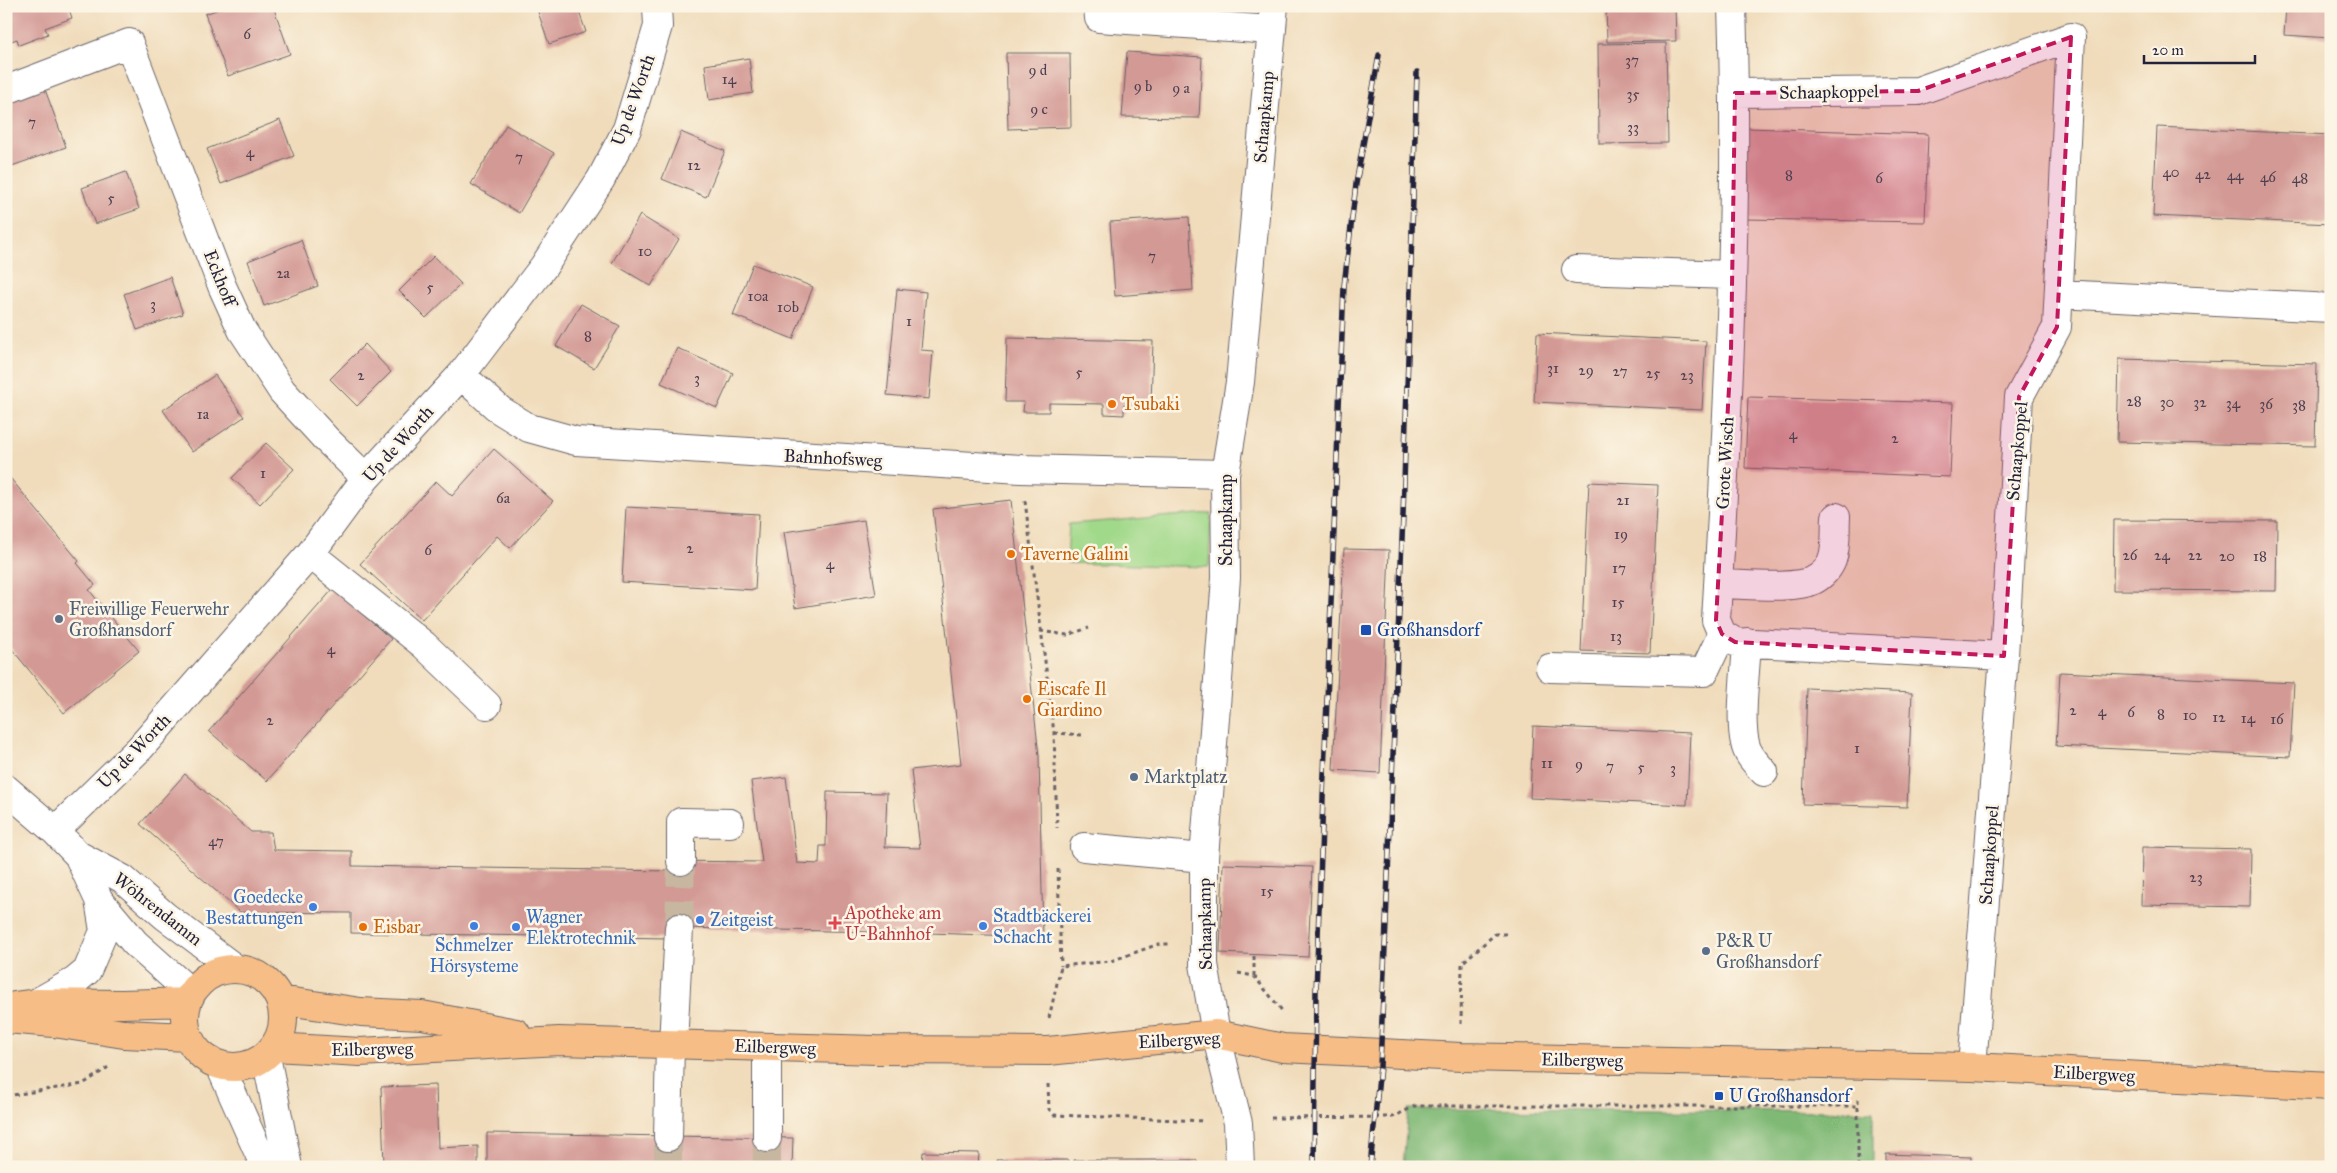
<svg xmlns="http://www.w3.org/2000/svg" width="2337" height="1173" viewBox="0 0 2337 1173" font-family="'IM FELL Great Primer',serif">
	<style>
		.green { fill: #a1d98a; stroke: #627e62 }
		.forest { fill: #80b976; stroke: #516e58 }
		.building { fill: #d39994 }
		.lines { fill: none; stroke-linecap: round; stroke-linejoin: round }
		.minor-tunnel { stroke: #c7b7a1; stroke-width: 28; stroke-dasharray: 28 14; stroke-linecap: butt }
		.minor-casing { stroke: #6a6368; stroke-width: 30 }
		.major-casing { stroke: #6a6368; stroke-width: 30 }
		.path { stroke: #6a6368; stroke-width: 3; stroke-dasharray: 4 4; stroke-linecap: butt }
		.minor { stroke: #fff; stroke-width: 28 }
		.major { stroke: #f6be86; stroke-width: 28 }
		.rail-casing { stroke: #22223b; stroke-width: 5.5 }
		.rail { stroke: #fcf5e5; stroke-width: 4; stroke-dasharray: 11; stroke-linecap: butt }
		.marked { fill: #c2185b; fill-opacity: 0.2; stroke: #c2185b; stroke-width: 4; stroke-dasharray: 10 6; stroke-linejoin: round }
		.food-dot { fill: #e8710a; stroke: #fcf5e5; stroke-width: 2 }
		.service-dot { fill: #5c6f8a; stroke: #fcf5e5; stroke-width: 2 }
		.transit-dot { fill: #1a4fb4; stroke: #fcf5e5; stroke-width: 2 }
		.shop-dot { fill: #3f7fe0; stroke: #fcf5e5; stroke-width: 2 }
		.health-dot { fill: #e0444e; stroke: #fcf5e5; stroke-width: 2 }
		.labels { text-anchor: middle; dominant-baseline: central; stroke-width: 5; stroke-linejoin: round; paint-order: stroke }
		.number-label { font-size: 15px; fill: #4e4051 }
		.street-label { font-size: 18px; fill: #22223b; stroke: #fcf5e5 }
		.food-label { font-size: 18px; fill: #c56008; stroke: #fcf5e5; text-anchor: start }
		.service-label { font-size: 18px; fill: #4e5e75; stroke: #fcf5e5; text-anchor: start }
		.transit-label { font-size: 18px; fill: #164399; stroke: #fcf5e5; text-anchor: start }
		.shop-label { font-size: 18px; fill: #366cbe; stroke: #fcf5e5; text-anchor: start }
		.health-label { font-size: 18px; fill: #be3a42; stroke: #fcf5e5; text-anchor: start }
	</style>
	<rect width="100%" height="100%" fill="#fcf5e5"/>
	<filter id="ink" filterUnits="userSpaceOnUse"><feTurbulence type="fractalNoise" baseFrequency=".02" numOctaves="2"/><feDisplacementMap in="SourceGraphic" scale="10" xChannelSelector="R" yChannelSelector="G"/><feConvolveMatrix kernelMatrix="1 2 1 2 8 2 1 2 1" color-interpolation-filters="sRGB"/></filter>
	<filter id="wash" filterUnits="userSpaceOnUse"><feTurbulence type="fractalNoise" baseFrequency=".0096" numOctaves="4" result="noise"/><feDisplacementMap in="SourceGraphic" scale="20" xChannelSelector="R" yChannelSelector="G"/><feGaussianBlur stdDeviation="1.12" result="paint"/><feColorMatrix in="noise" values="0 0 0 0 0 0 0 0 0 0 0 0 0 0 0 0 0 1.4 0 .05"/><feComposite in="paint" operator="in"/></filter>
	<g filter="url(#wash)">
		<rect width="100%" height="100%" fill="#f0dcbb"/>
		<path class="green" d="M1211 513 1209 567 1067 563 1069 524Z"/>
		<path class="forest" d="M1408 1109 1873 1111V1167H1403Z"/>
		<g id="blocks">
			<path class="building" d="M6 6H68L72 18 45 28 48 34 19 45 17 39 6 43Z
				M227 6H273L290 54 228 76 205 14Z
				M536 6H577L586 32 549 44Z
				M1606 6H1675L1676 41 1607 42Z
				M2286 6H2331V38L2284 35Z
				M1666 43 1668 143 1599 144 1598 44Z
				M1127 52 1202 57 1199 118 1122 117Z
				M1006 53H1070L1071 127 1008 129Z
				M749 58 753 93 709 100 705 65Z
				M43 84 66 147 6 168V98Z
				M280 120 294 156 221 184 207 149Z
				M506 125 554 153 519 213 471 184Z
				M2157 127 2331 135V224L2153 216Z
				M1748 128 1928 134 1925 222 1744 219Z
				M681 132 725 151 706 197 662 179Z
				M126 172 139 209 95 224 82 188Z
				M640 215 679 239 651 286 612 263Z
				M1189 217 1193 290 1115 296 1110 222Z
				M301 240 318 286 264 306 248 261Z
				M434 256 461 284 426 318 399 291Z
				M753 264 813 287 793 339 733 315Z
				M170 277 183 314 137 330 124 294Z
				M897 289 926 292 921 350 933 351 929 399 887 395Z
				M581 304 620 326 594 368 556 346Z
				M1537 333 1706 341 1702 410 1534 402Z
				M1007 338 1153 341 1151 405 1124 404V415L1104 414V404L1049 403V412H1023L1024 402H1005Z
				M365 344 391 372 357 406 330 379Z
				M677 348 733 373 717 408 661 383Z
				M2119 359 2317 364 2315 446 2117 442Z
				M215 375 244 417 192 452 163 410Z
				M1748 397 1953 403 1950 477 1745 468Z
				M266 443 294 469 260 504 232 478Z
				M494 449 553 501 510 548 497 536 422 620 360 564 436 481 452 496Z
				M6 473 79 561 77 563 95 585 89 590 139 651 64 713 11 648 6 650Z
				M1589 482 1658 485 1650 653 1581 651Z
				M1011 500 1039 756 1043 937 929 933 679 928 669 938 351 933V913L240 912 140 824 185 774 251 832H271L274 850 352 851V866L670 871V861L762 862 751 781 786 777 797 863 819 864 820 846H826L827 792 887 793 885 847 920 848 911 770 961 764 933 509Z
				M626 507 759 514 755 590 622 582Z
				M864 520 876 595 795 608 784 532Z
				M2114 520 2277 521 2276 591 2113 590Z
				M1344 549 1389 550 1380 773 1333 770Z
				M333 589 391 639 267 781 209 731Z
				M2060 672 2294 683 2290 757 2056 746Z
				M1807 688 1912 693 1907 807 1803 804Z
				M1533 726 1690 733 1687 805 1530 798Z
				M2142 847 2251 849 2250 907 2141 905Z
				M1223 864 1312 867 1308 957 1220 953Z
				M436 1085 438 1148 478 1146V1167H357L384 1164 381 1087Z
				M487 1133 793 1138 792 1167H487Z
				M923 1152 979 1153 978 1167H922Z
				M1886 1154 1971 1157V1167H1886Z
				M997 1160H1068V1167H997Z
				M1074 1160H1197V1167H1074Z"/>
		</g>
	</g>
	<g filter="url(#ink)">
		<use href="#blocks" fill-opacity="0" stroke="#6a6368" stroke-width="1"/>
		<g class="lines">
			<path class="minor-tunnel" d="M679 928 681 861
				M668 1167V1137
				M767 1167V1138"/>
			<defs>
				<path id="minor" d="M1098 6 1099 18 1272 30
					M1732 6C1739 211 1728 416 1716 620L1722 634 1735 642 2004 656
					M6 90 129 43 222 286 242 330 282 391 326 439 366 478
					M1735 93 1918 91 2071 37 2057 327 2019 397 2004 656 1972 1067
					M1576 270 1732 275
					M2059 294 2331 308
					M461 375 500 410 529 428 576 441 1021 469 1225 474
					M310 554 424 645 487 705
					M1718 584C1742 584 1794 590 1814 580 1822 576 1829 568 1832 560 1837 547 1835 531 1836 517
					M1747 642C1746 669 1739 719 1745 743 1747 755 1756 763 1764 772
					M1550 668 1704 672 1722 634
					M6 789 55 831 78 855 99 900 135 943 191 993
					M55 831 140 748 310 554 366 478 461 375 544 266 601 179 627 129 658 26 657 6
					M1084 847 1204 858
					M78 855 123 879 165 916 236 969
					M681 861V822L730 823
					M36 1003 75 981 87 971 104 931 99 900
					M673 1045 679 928
					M266 1056 288 1167
					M220 1066 265 1167
					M668 1137 670 1044
					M767 1138V1047
					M1240 1167 1238 1123 1216 1034 1204 964V858L1226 578 1225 474 1240 382 1274 6"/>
				<path id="major" d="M185 1018a49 49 0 1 1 98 0a49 49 0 1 1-98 0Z
					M280 1000 361 1012 422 1015 516 1033
					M14 1006 36 1003 122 1004 187 1002
					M6 1019 54 1023 124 1034 188 1037
					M274 1047 360 1052 559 1041 876 1050 1048 1051 1216 1034 1283 1048 1461 1057 1972 1067 2331 1086"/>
			</defs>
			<use href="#minor" class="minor-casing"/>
			<use href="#major" class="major-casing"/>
			<path class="path" d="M1025 501 1054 733 1057 828
				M1040 631 1067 635 1089 628
				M1054 733 1083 735
				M1058 869 1061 966
				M1238 973 1254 976 1284 1013
				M1254 976V954
				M1049 1018 1061 966 1111 961 1159 944H1170
				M1461 1024 1462 963 1495 934H1508
				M1048 1084 1049 1109 1054 1115 1205 1121
				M6 1096 83 1084 110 1066
				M1271 1118 1393 1117 1415 1106H1858
				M1858 1167V1098"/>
			<use href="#minor" class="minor"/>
			<use href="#major" class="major"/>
			<defs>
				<path id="rail" d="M1314 1167 1316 992 1323 798 1344 286 1356 184 1379 55
					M1370 1167 1380 1067 1403 515 1417 72"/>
			</defs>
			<use href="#rail" class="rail-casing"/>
			<use href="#rail" class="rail"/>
		</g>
	</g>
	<path class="marked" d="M2071 37 2057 327 2019 397 2004 656 1735 642 1722 634 1716 620 1731 352 1735 93 1918 91Z"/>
	<g class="food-dot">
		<circle cx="1112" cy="404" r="5"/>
		<circle cx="1011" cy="554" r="5"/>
		<circle cx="1027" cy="699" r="5"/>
		<circle cx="363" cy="927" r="5"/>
	</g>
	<g class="service-dot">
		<circle cx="59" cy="619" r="5"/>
		<circle cx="1134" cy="777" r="5"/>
		<circle cx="1706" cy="951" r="5"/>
	</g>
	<g class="transit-dot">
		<rect x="1360" y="624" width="12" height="12" rx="2.5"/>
		<rect x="1714" y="1091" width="10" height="10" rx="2.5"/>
	</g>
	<g class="shop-dot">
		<circle cx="313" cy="907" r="5"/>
		<circle cx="700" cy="920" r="5"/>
		<circle cx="474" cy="926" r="5"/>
		<circle cx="983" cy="926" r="5"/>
		<circle cx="516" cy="927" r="5"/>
	</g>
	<path class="health-dot" d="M832.5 915.5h5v5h5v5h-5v5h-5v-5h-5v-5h5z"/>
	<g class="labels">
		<g class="number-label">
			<text x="247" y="34">6</text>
			<text x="1632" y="60">37</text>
			<text x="1038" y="70">9 d</text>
			<text x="729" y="79">14</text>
			<text x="1143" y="86">9 b</text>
			<text x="1181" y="88">9 a</text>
			<text x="1633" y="94">35</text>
			<text x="1039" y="109">9 c</text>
			<text x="32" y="122">7</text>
			<text x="1633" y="127">33</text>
			<text x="250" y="152">4</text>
			<text x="519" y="157">7</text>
			<text x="694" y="165">12</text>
			<text x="2171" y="172">40</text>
			<text x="2203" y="174">42</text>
			<text x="1789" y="175">8</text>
			<text x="2235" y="175">44</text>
			<text x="2268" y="177">46</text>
			<text x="1879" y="178">6</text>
			<text x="2300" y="178">48</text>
			<text x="111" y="198">5</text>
			<text x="645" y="251">10</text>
			<text x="1152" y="256">7</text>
			<text x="283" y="273">2a</text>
			<text x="430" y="287">5</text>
			<text x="758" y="296">10a</text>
			<text x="153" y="304">3</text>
			<text x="788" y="307">10b</text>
			<text x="909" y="321">1</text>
			<text x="588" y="336">8</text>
			<text x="1553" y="368">31</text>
			<text x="1586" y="370">29</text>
			<text x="1620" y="371">27</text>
			<text x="1079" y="372">5</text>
			<text x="1653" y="373">25</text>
			<text x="361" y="375">2</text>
			<text x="1687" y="375">23</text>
			<text x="697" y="378">3</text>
			<text x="2134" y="401">28</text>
			<text x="2167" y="402">30</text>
			<text x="2200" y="402">32</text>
			<text x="2233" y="403">34</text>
			<text x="2266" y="404">36</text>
			<text x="2299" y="405">38</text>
			<text x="203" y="414">1a</text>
			<text x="1793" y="434">4</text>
			<text x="1895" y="438">2</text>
			<text x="263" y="473">1</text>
			<text x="503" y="498">6a</text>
			<text x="1623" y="500">21</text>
			<text x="1621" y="534">19</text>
			<text x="690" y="548">2</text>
			<text x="428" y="550">6</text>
			<text x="2130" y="555">26</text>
			<text x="2162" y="555">24</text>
			<text x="2195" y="555">22</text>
			<text x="2227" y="556">20</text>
			<text x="2260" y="556">18</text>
			<text x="830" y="564">4</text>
			<text x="1619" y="568">17</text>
			<text x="1618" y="602">15</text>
			<text x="1616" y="636">13</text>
			<text x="331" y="649">4</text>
			<text x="2073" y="710">2</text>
			<text x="2102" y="711">4</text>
			<text x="2131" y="712">6</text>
			<text x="2161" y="714">8</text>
			<text x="2190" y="715">10</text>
			<text x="2219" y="717">12</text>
			<text x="2248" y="718">14</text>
			<text x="2277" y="719">16</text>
			<text x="270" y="720">2</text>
			<text x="1857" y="748">1</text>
			<text x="1547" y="763">11</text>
			<text x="1579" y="764">9</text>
			<text x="1610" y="766">7</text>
			<text x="1641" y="767">5</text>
			<text x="1673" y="768">3</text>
			<text x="216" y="841">47</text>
			<text x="2196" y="877">23</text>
			<text x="1267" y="891">15</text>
		</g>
		<g class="street-label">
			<text transform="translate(1829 92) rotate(-1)">Schaapkoppel</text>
			<text transform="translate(633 100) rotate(-70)">Up de Worth</text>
			<text transform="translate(1264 117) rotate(-85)">Schaapkamp</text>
			<text transform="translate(220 278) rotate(68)">Eckhoff</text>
			<text transform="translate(398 444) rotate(-48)">Up de Worth</text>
			<text transform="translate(2017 451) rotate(-85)">Schaapkoppel</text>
			<text transform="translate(833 458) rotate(3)">Bahnhofsweg</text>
			<text transform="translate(1725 463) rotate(-87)">Grote Wisch</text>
			<text transform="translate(1226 520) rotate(-90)">Schaapkamp</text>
			<text transform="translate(134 751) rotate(-46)">Up de Worth</text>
			<text transform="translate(1989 855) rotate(-86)">Schaapkoppel</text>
			<text transform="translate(158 909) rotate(38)">Wöhrendamm</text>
			<text transform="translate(1205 924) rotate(-91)">Schaapkamp</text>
			<text transform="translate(1179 1040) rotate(-3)">Eilbergweg</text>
			<text transform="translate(775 1047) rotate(2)">Eilbergweg</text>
			<text transform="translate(372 1049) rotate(-1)">Eilbergweg</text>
			<text transform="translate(1582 1060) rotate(1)">Eilbergweg</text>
			<text transform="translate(2094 1074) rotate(3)">Eilbergweg</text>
		</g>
		<g class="food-label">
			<text x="1122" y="404">Tsubaki</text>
			<text x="1021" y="554">Taverne Galini</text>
			<text x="1037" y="689">Eiscafe Il<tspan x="1037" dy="21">Giardino</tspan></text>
			<text x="373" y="927">Eisbar</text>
		</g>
		<g class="service-label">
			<text x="69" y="609">Freiwillige Feuerwehr<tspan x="69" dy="21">Großhansdorf</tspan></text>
			<text x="1144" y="777">Marktplatz</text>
			<text x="1716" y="941">P&amp;R U<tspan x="1716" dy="21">Großhansdorf</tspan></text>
		</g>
		<g class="transit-label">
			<text x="1377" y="630">Großhansdorf</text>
			<text x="1729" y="1096">U Großhansdorf</text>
		</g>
		<g class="shop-label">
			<text x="303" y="897" text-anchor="end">Goedecke<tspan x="303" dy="21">Bestattungen</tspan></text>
			<text x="993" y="916">Stadtbäckerei<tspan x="993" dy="21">Schacht</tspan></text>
			<text x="526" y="917">Wagner<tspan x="526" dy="21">Elektrotechnik</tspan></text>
			<text x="710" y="920">Zeitgeist</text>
			<text x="474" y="945" text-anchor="middle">Schmelzer<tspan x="474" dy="21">Hörsysteme</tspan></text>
		</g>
		<g class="health-label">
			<text x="845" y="913">Apotheke am<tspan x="845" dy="21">U-Bahnhof</tspan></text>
		</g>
	</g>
	<rect width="2337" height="1173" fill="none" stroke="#fcf5e5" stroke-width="25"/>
	<path d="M2144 55v8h111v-8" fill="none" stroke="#22223b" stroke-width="2.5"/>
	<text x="2152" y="55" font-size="15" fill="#22223b" stroke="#fcf5e5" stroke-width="4" paint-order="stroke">20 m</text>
</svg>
